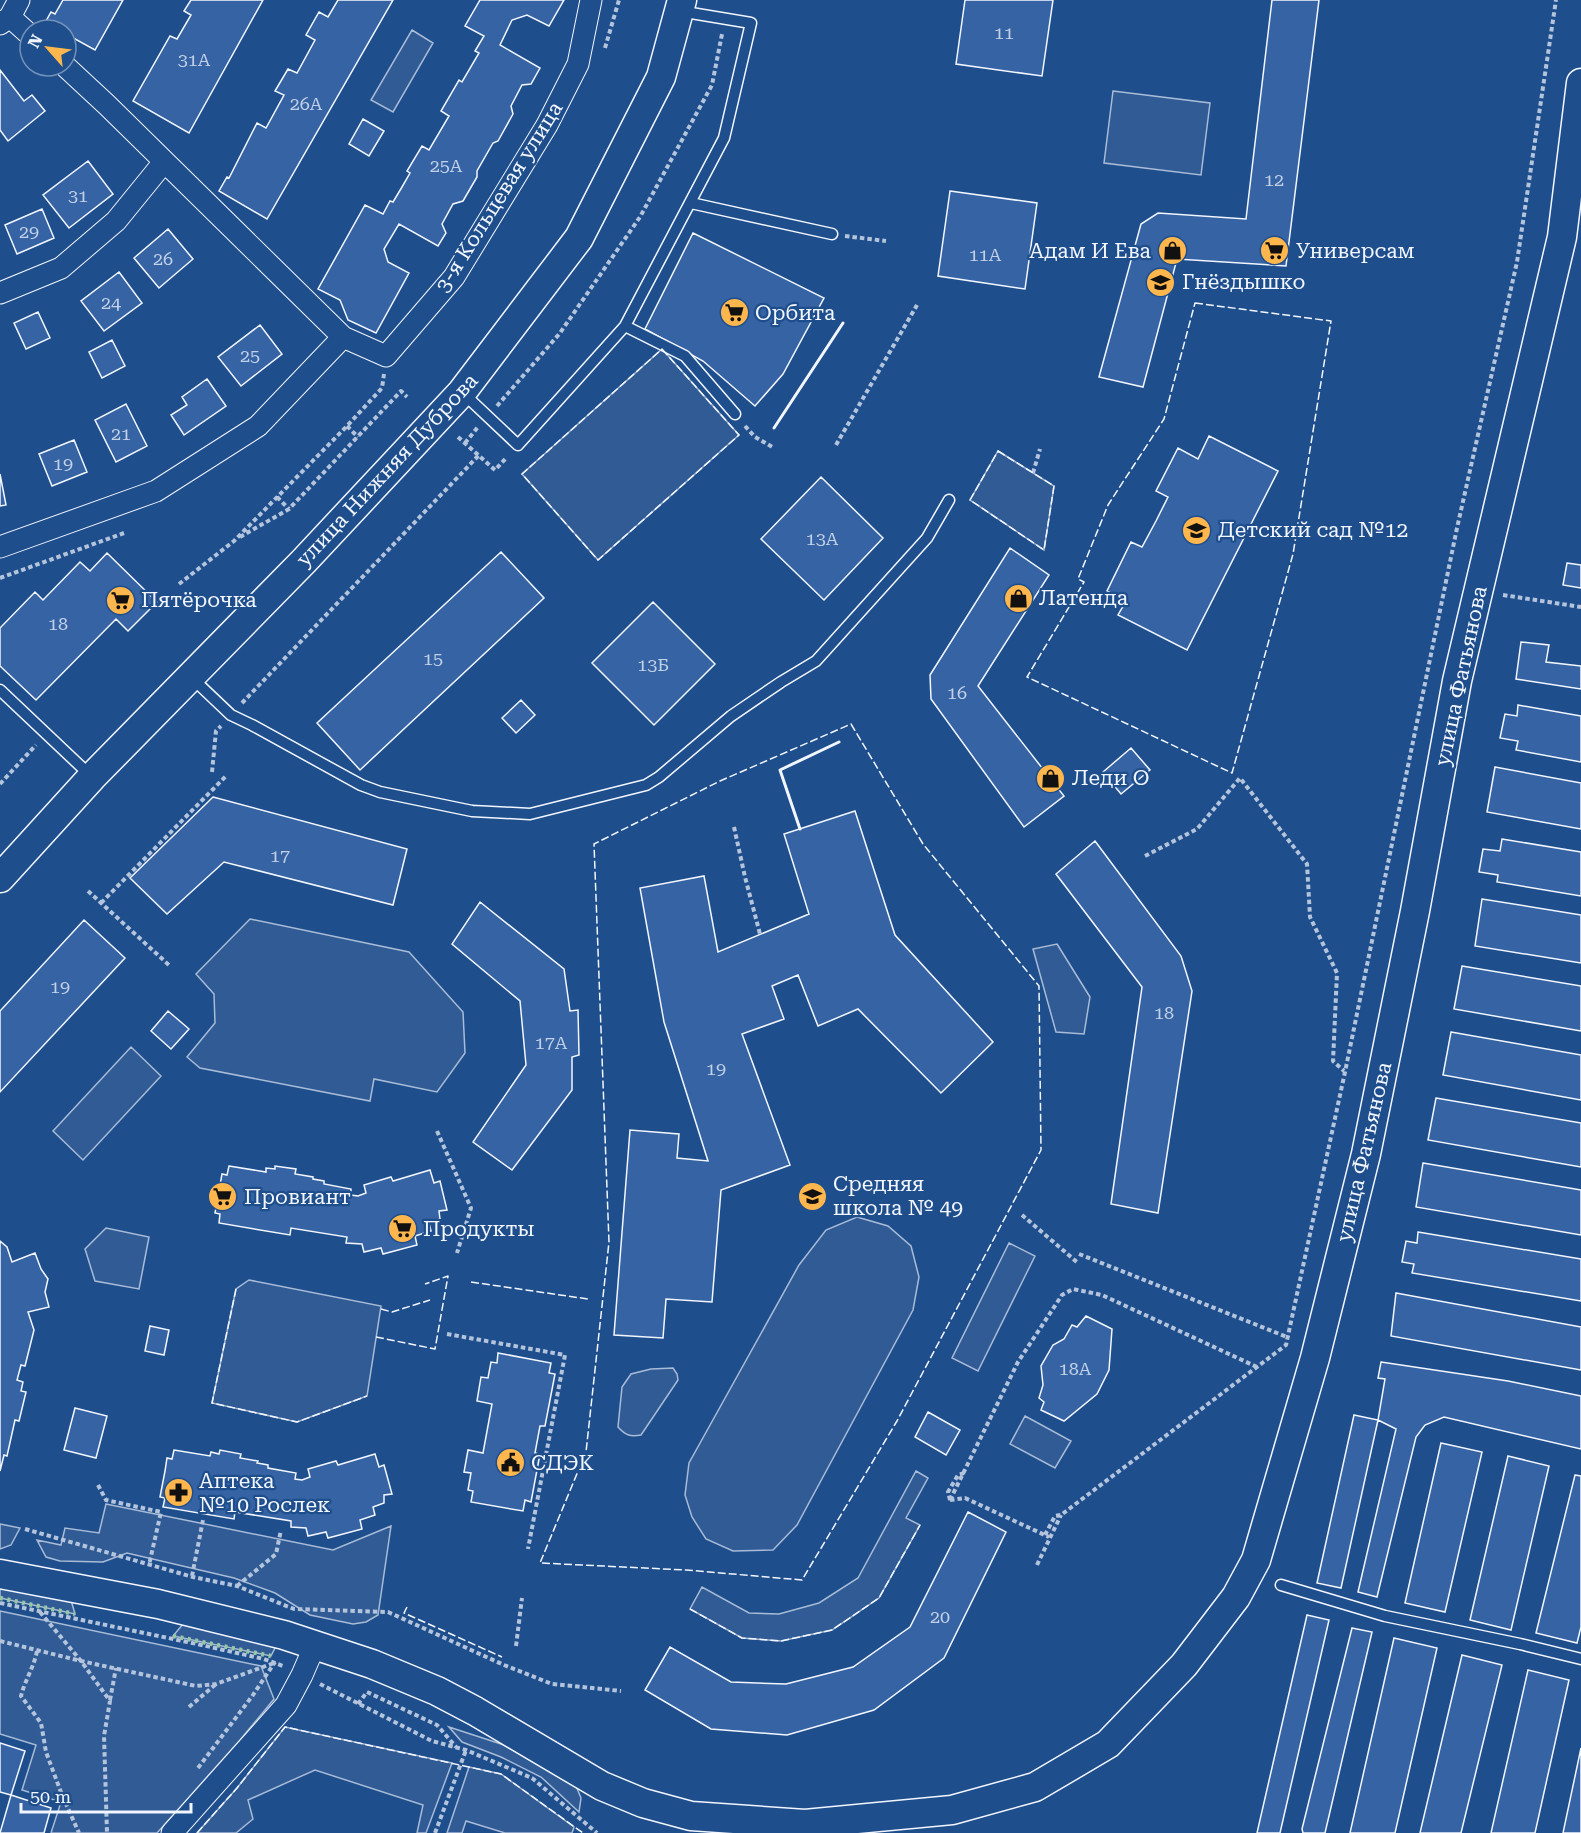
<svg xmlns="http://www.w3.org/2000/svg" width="1581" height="1833" viewBox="0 0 1581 1833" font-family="'Roboto Serif',serif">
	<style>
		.green { fill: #305b95; stroke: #a8bbd7; stroke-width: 1.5 }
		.building { fill: #3563a3; stroke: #f2f6ff; stroke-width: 1.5 }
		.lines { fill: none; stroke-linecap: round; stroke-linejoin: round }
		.lane-casing { stroke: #f2f6ff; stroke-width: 13 }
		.street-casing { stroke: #f2f6ff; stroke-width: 23 }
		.secondary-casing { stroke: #f2f6ff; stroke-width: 31 }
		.path { stroke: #b3c4dc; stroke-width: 4; stroke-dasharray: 4.5 3; stroke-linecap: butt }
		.lane { stroke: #1f4e8c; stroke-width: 10 }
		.street { stroke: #1f4e8c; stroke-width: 21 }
		.secondary { stroke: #1f4e8c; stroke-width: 28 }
		.hedge { stroke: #97c8a6; stroke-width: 4.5; stroke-dasharray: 3 4.5; stroke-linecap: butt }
		.fence { stroke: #f2f6ff; stroke-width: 1.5; stroke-dasharray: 8 3; stroke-linecap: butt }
		.wall { stroke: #f2f6ff; stroke-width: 3 }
		.labels { text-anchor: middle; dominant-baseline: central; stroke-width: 4.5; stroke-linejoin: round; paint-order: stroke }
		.number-label { font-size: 18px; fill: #c3d1e8 }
		.street-label { font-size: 21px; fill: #f2f6ff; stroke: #1f4e8c }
		.poi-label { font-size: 21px; fill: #f2f6ff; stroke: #1f4e8c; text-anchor: start }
	</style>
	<rect width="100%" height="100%" fill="#1f4e8c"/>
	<path class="green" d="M412 30 433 43 393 112 371 100Z
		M1113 91 1210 103 1201 175 1104 163Z
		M662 349 739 435 598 560 522 474Z
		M998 451 1054 486 1044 550 970 500Z
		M250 919 409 952 463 1012 465 1053 437 1092 374 1079 370 1101 200 1068 187 1057 215 1023 214 994 196 974Z
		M1057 944 1090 997 1084 1034 1056 1032 1033 949Z
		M131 1047 161 1076 83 1160 53 1131Z
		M857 1217 888 1226 911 1246 919 1277 913 1310 797 1525 773 1550 733 1551 706 1539 692 1517 685 1495 689 1463 799 1265 826 1230Z
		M106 1228 149 1237 139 1289 95 1281 85 1249Z
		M1009 1243 1035 1256 978 1371 952 1358Z
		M249 1280 381 1306 367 1396 297 1422 212 1403 236 1289Z
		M673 1368 677 1374 678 1380 641 1435C630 1437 625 1435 618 1427L622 1387 631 1374 651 1369Z
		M1025 1416 1071 1441 1055 1468 1010 1444Z
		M916 1471 928 1478 906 1518 920 1525 879 1598 832 1630 781 1641 742 1638 690 1609 702 1587 749 1613 779 1614 819 1603 858 1578Z
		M106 1504 333 1550 391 1526 378 1615 366 1622 353 1624 310 1615 275 1593 234 1578 127 1553 103 1562 60 1561 46 1557 37 1540 61 1545 65 1528 99 1533Z
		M0 1524 20 1528 11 1545 0 1549Z
		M0 1585 71 1600 75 1614 0 1598Z
		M0 1611 261 1666 274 1699 240 1740 157 1833H51L61 1802 22 1790 36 1745 0 1734Z
		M183 1624 277 1644 271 1656 173 1636Z
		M285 1727 452 1763 426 1833H417L423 1805 315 1770 248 1800 253 1819 236 1833H197L237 1788Z
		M449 1727 504 1745 576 1786 581 1798 579 1812 541 1777 501 1757 462 1742Z
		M469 1767 501 1774 574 1827 572 1833H505L466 1821 462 1833H447Z"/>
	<path class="building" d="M63 0H123L95 50 66 34V30H58L45 23 51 12 55 14Z
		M191 0H263L189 133 133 101 170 36 177 39 191 15 184 11Z
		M338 0H393L267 219 219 191 227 177 229 178 257 123 266 128 284 95 275 91 288 69 297 73 315 40 306 35 319 12 328 17Z
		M480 0H564L549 26 527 15 512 20 500 45 540 68 531 84 522 85 511 106 513 114 498 141 493 143 477 171V177L463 201 453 204 442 224 446 233 438 246 399 224 384 249 388 262 409 273 376 333 348 320 340 300 318 289 365 205 383 214 390 201 393 202 402 187 410 173 407 171 422 146 429 150 449 116 441 111 459 80 462 82 479 53 475 51 484 36 465 26Z
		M965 0H1053L1042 76 956 64Z
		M1272 0H1319L1286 266 1177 259 1143 387 1099 377 1141 224 1158 213 1246 219Z
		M0 70 24 101 32 95 45 111 8 141 0 130Z
		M363 119 384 131 369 156 349 144Z
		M88 161 113 194 69 228 43 195Z
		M950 191 1037 203 1025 289 938 276Z
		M42 209 54 238 17 254 5 225Z
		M168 229 193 259 159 288 134 258Z
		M693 233 824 298 783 374 755 406 703 361 645 329Z
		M119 272 142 303 104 331 81 301Z
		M38 312 50 338 26 349 14 323Z
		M260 325 282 354 241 386 218 357Z
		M112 340 125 366 102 378 89 352Z
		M207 379 226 406 184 435 171 415 187 405 182 397Z
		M126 404 147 446 116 462 95 420Z
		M1209 436 1278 471 1187 650 1118 615 1126 601 1107 591 1131 542 1142 547 1156 521 1168 497 1156 491 1178 448 1198 459Z
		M74 440 87 472 52 486 39 454Z
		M0 474 6 505 0 506Z
		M821 477 883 538 824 600 761 539Z
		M1010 548 1049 575 978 686 1064 796 1024 827 931 699 930 675Z
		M501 552 544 598 360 770 317 723Z
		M107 553 157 602 128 631 116 619 36 700 0 666V628L35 592 43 600 80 562 90 571Z
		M1567 563 1581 565V588L1563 585Z
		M653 602 715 664 654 725 592 663Z
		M1521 642 1549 645 1546 662 1581 666V689L1516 679Z
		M521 700 535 715 516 733 502 718Z
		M1518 705 1581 716V762L1516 750 1518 741 1500 738 1505 714 1517 716Z
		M1131 748 1150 770 1121 794 1103 772Z
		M1495 767 1581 783V829L1487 812Z
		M213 797 407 849 393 905 224 862 167 914 130 878Z
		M855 811 895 935 993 1042 941 1093 858 1009 818 1026 798 975 772 986 784 1019 742 1034 790 1165 721 1190 712 1302 666 1299 663 1338 614 1335 630 1130 679 1134 677 1158 708 1161 664 1022 640 888 704 876 718 952 809 914 784 834Z
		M1502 839 1581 852V896L1497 882 1498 875 1479 872 1483 849 1500 851Z
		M1095 841 1181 956 1192 991 1158 1213 1111 1204 1142 987 1056 874Z
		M1482 899 1581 915V963L1475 946Z
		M480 902 564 969 570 1011 578 1010 579 1055 572 1057V1090L512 1170 473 1142 526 1065 520 1001 452 944Z
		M84 920 125 958 0 1092V1011Z
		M1462 966 1581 986V1031L1454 1009Z
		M168 1011 189 1029 171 1049 151 1031Z
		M1451 1032 1581 1055V1100L1443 1075Z
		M1436 1098 1581 1123V1167L1428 1140Z
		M1423 1163 1581 1190V1235L1416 1207Z
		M229 1166 266 1172V1168L275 1169V1166L296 1169 295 1174 313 1177V1179L324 1181V1184L351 1189V1195L358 1196 366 1193 364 1185 391 1177 393 1181 430 1170 434 1183 440 1181 447 1210 439 1211 440 1219 429 1223 431 1231 415 1236 417 1245 383 1254 381 1248 364 1252 362 1244 346 1243 347 1237 291 1228 290 1235 219 1223 220 1214 215 1213 222 1174 227 1175Z
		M1418 1232 1581 1259V1301L1412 1273 1414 1264 1402 1262 1406 1241 1417 1243Z
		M0 1241 7 1247 12 1262 35 1253 41 1269 48 1279 45 1292 49 1307 28 1312 34 1330 25 1366 21 1365 17 1380 23 1382 21 1391 26 1392 19 1421 15 1420 7 1456 4 1455 0 1471Z
		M1396 1293 1581 1327V1370L1391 1336Z
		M1086 1316 1112 1329 1109 1370 1097 1394 1064 1421 1041 1410 1044 1402 1039 1398 1043 1385 1041 1366 1053 1345 1064 1339 1072 1325 1077 1327Z
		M150 1326 169 1330 164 1355 145 1351Z
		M498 1353 551 1363 549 1373 555 1374 545 1426H540L535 1453 540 1454 531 1502 525 1500 523 1511 471 1502 473 1491 468 1490 471 1473 464 1472 468 1450 483 1453 492 1404 477 1401 481 1377 488 1378 491 1362 497 1363Z
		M1381 1362 1508 1381 1581 1396V1449L1444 1417 1425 1425 1416 1437 1377 1597 1358 1592 1396 1429 1378 1420 1385 1379 1378 1378Z
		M75 1408 107 1416 96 1458 64 1450Z
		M928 1412 960 1430 946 1455 915 1437Z
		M1354 1415 1378 1420 1341 1588 1317 1583Z
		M1441 1443 1482 1452 1445 1612 1405 1603Z
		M174 1450 210 1456 211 1452 219 1454 220 1450 241 1454 240 1458 258 1461 257 1463 268 1465V1468L296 1473 295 1479 302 1480 310 1477 308 1469 336 1461 338 1465 375 1454 379 1467 384 1465 392 1494 384 1495V1503L373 1507 375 1515 360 1520 362 1529 328 1538 326 1532 308 1536 306 1528 291 1527V1521L235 1512 234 1519 163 1507 165 1498 160 1497 165 1471 167 1458 172 1459Z
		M1508 1456 1549 1466 1511 1630 1470 1620Z
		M1575 1475 1581 1476V1627L1577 1643 1536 1633Z
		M968 1512 1006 1532 944 1658 874 1710 787 1735 711 1729 645 1690 670 1647 731 1682 786 1684 853 1667 910 1627Z
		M1307 1615 1329 1620 1280 1833H1257Z
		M1352 1628 1372 1632 1325 1833H1303L1302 1829Z
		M1394 1638 1437 1648 1395 1833H1350Z
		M1462 1655 1502 1665 1461 1833H1420Z
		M1528 1670 1569 1680 1535 1833H1491Z
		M0 1743 25 1751 11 1795 0 1792Z
		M1581 1748V1833H1563Z
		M11 1795 51 1808 44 1833H0Z"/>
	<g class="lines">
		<defs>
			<path id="lane" d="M691 203 832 234
				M625 326 685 356 735 414
				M464 394 518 445 625 326 724 138 751 23 679 11
				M191 677 231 715 252 725 361 785 380 792 472 811 530 814 646 785 659 777 731 716 781 682 816 661 927 538 949 500
				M0 690 92 777
				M1281 1585 1385 1616 1520 1644 1581 1659"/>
			<path id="street" d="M10 17 30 35
				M0 24 10 17 19 0
				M65 66 107 105 343 337 386 356 454 277 547 125 578 64 591 0
				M0 293 61 268 116 221 164 162
				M0 547 156 491 258 426 343 337
				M172 1833 286 1705 302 1675 315 1645"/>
			<path id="secondary" d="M0 878 92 777 304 561 462 392 579 238 661 77 682 0
				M0 1574 158 1604 284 1635 372 1664 437 1691 475 1711 602 1786 643 1803 691 1816 805 1824 952 1810 1035 1787 1108 1744 1184 1665 1236 1597 1256 1560 1315 1358 1366 1154 1415 911 1457 681 1562 237 1581 83"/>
		</defs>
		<use href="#lane" class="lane-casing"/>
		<use href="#street" class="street-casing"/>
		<use href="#secondary" class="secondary-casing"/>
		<path class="path" d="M605 48 619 0
			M845 236 886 241
			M497 406 560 333 640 217 712 85 722 34
			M347 426 358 437
			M745 426 755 437 774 448
			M458 437 495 470 507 457
			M465 443 478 427
			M836 445 917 305
			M1033 473 1040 449
			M277 497 289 509
			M240 537 289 509 401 391 407 397
			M0 578 124 533
			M179 584 234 541 347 426 382 388 384 374
			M1503 595 1581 607
			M242 703 479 455
			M212 772 216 731 221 726
			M0 784 36 745
			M734 827 745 877 760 934
			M1145 856 1197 829 1240 778 1307 864 1310 917 1337 973 1333 1061 1344 1071
			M88 891 170 966
			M101 903 227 775
			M437 1131 471 1208 457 1253
			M1022 1215 1078 1263
			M1079 1254 1287 1337
			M447 1334 565 1355 528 1549
			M98 1485 106 1500 161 1512 149 1565
			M950 1500 1018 1362 1062 1295 1073 1289 1102 1295 1257 1367
			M950 1500 965 1498 1049 1537
			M950 1500 948 1492 958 1475 964 1473
			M25 1529 193 1577 237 1586 294 1609 388 1612 504 1665 552 1684 621 1691
			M1045 1535 1055 1516 1061 1515 1286 1345 1345 1072 1457 528 1517 262 1556 0
			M1037 1565 1061 1515
			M192 1576 203 1520
			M237 1586 276 1554 281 1530
			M0 1603 197 1644 264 1659 283 1666
			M40 1612 81 1661 110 1701 104 1736 107 1833
			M0 1641 81 1661 196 1686 216 1684 274 1663
			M516 1646 522 1598
			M37 1651C34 1667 25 1680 21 1696L41 1723 46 1752 62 1795 79 1833
			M320 1684 432 1741 466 1750 532 1778 597 1833
			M367 1692 437 1725 456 1747
			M110 1700 116 1668
			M358 1704 367 1692
			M189 1707 216 1684
			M198 1768 253 1695 275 1662
			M435 1833 466 1750"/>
		<use href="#lane" class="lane"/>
		<use href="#street" class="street"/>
		<use href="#secondary" class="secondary"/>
		<path class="hedge" d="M0 1598 75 1614
			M173 1636 271 1656"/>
		<path class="fence" d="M1195 303 1331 321 1293 554 1232 773 1027 677 1084 582 1078 579 1108 505 1164 419Z
			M662 349 739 435 598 560 522 474Z
			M998 451 1054 486 1044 550 970 500Z
			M851 724 923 844 1039 986 1041 1150 897 1421 802 1580 686 1570 540 1563 586 1452 609 1242 594 844 720 781Z
			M471 1282 588 1299
			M236 1289 212 1403 297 1422 367 1396
			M381 1309 392 1312 430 1300
			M376 1337 435 1349 448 1276 425 1284
			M407 1607 404 1613 502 1657
			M690 1609 742 1638 781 1641 832 1630 879 1598 920 1525
			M197 1833 237 1788 285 1727 501 1774 583 1833"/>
		<path class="wall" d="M774 428 843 323
			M800 829 780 770 839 742"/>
	</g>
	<defs>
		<symbol id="shop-disc" viewBox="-11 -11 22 22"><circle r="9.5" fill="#ffb74d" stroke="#1f4e8c"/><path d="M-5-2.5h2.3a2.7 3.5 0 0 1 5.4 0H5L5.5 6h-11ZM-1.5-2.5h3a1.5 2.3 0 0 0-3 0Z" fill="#111"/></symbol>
		<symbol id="supermarket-disc" viewBox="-11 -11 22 22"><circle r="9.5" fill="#ffb74d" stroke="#1f4e8c"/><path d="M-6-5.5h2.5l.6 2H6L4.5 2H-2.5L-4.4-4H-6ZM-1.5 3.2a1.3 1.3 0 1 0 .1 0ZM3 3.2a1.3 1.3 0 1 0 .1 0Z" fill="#111"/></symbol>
		<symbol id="school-disc" viewBox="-11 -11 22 22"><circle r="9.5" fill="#ffb74d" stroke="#1f4e8c"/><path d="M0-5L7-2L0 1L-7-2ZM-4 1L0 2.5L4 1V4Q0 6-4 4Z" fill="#111"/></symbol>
		<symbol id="civic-disc" viewBox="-11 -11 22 22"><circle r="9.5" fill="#ffb74d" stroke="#1f4e8c"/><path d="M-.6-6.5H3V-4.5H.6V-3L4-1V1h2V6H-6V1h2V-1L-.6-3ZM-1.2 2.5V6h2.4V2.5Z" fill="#111"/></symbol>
		<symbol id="pharmacy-disc" viewBox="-11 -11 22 22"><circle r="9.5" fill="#ffb74d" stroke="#1f4e8c"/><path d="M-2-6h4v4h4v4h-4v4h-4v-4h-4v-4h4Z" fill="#111"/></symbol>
	</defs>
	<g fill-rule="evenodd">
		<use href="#shop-disc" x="1156" y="234" width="33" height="33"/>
		<use href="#supermarket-disc" x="1258" y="234" width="33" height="33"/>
		<use href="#school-disc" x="1144" y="266" width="33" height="33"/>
		<use href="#supermarket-disc" x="718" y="296" width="33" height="33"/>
		<use href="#school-disc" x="1180" y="514" width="33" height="33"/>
		<use href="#shop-disc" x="1002" y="582" width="33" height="33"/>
		<use href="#supermarket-disc" x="104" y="584" width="33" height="33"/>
		<use href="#shop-disc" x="1034" y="762" width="33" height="33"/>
		<use href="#school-disc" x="796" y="1180" width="33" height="33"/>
		<use href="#supermarket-disc" x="206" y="1180" width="33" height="33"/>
		<use href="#supermarket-disc" x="386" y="1212" width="33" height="33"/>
		<use href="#civic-disc" x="494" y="1446" width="33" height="33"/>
		<use href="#pharmacy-disc" x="162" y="1476" width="33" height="33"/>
	</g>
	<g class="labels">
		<g class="number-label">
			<text x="1004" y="32">11</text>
			<text x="194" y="59">31А</text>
			<text x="306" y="103">26А</text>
			<text x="446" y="165">25А</text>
			<text x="1274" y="179">12</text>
			<text x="78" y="195">31</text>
			<text x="29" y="231">29</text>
			<text x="985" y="254">11А</text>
			<text x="163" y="258">26</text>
			<text x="111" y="302">24</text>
			<text x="250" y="355">25</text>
			<text x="121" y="433">21</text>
			<text x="63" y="463">19</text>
			<text x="822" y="538">13А</text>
			<text x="58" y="623">18</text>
			<text x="433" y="658">15</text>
			<text x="653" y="664">13Б</text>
			<text x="957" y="692">16</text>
			<text x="280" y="855">17</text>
			<text x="60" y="986">19</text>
			<text x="1164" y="1012">18</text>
			<text x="551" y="1042">17А</text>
			<text x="716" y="1068">19</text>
			<text x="1075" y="1368">18А</text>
			<text x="940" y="1616">20</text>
		</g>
		<g class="street-label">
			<text transform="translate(499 197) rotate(-58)">3-я Кольцевая улица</text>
			<text transform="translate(387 470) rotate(-47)">улица Нижняя Дуброва</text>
			<text transform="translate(1461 676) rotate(-78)">улица Фатьянова</text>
			<text transform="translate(1364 1152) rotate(-77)">улица Фатьянова</text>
		</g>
		<g class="poi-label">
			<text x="1151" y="251" text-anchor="end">Адам И Ева</text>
			<text x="1296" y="251">Универсам</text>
			<text x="1182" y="282">Гнёздышко</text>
			<text x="755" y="313">Орбита</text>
			<text x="1218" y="530">Детский сад №12</text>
			<text x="1039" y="598">Латенда</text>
			<text x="141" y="600">Пятёрочка</text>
			<text x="1072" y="778">Леди О</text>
			<text x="833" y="1184">Средняя<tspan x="833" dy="24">школа № 49</tspan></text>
			<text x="244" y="1197">Провиант</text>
			<text x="423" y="1229">Продукты</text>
			<text x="531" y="1463">СДЭК</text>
			<text x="199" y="1481">Аптека<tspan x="199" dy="24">№10 Рослек</tspan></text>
		</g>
	</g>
	<g transform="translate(48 48) rotate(298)"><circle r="28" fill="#1f4e8c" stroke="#7391ba" stroke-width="1.5"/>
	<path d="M0-4.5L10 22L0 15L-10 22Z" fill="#ffb74d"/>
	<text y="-9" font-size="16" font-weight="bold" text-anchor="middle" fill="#f2f6ff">N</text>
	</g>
	<path d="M21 1803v9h170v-9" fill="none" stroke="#f2f6ff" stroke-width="3"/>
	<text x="30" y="1803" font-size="18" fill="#f2f6ff" stroke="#1f4e8c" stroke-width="4.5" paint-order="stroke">50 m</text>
</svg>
